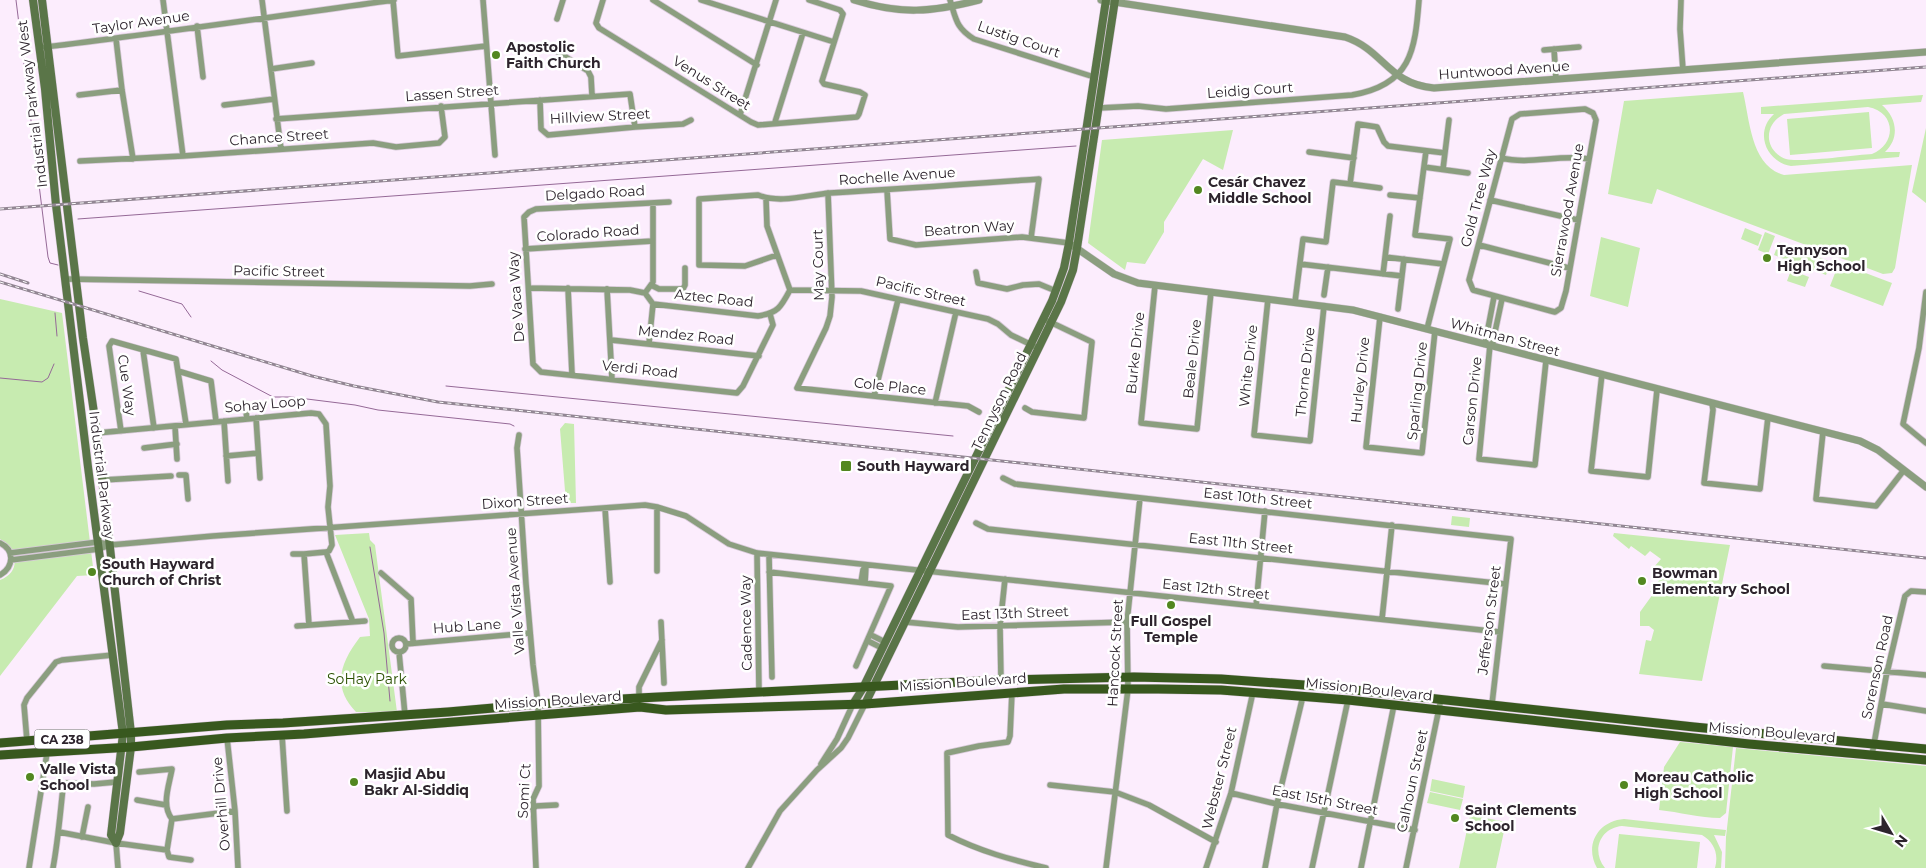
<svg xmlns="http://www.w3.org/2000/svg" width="1926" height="868" viewBox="0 0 1926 868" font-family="Montserrat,sans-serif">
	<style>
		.green { fill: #c7ebb0; fill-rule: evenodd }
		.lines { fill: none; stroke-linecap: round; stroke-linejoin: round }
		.stream { stroke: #956997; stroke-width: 1 }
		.minor-casing { stroke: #d7c9d8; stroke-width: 7 }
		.tertiary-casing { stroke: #d7c9d8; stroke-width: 8 }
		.secondary-casing { stroke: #d7c9d8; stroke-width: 9 }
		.primary-casing { stroke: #d7c9d8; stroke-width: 10 }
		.minor { stroke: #8b9e7f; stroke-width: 5.5 }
		.tertiary { stroke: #8b9e7f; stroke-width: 7 }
		.secondary { stroke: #5a7548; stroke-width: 8 }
		.primary { stroke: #38581e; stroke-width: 9 }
		.rail-casing { stroke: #928693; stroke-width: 3 }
		.rail { stroke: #fff; stroke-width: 1; stroke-dasharray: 4; stroke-linecap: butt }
		.poi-dot { fill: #528720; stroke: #fff; stroke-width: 2 }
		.labels { text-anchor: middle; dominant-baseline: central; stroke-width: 5; stroke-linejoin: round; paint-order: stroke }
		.shield { fill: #fff; stroke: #6c666c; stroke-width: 1 }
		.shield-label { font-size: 12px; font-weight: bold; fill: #2d242d }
		.street-label { font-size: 14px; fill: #2d242d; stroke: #fff }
		.poi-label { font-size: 14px; font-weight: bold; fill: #2d242d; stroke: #fff; text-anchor: start }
		.park-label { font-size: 14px; fill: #2a5000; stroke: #fff }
	</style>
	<rect width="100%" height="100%" fill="#fcedfd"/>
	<path class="green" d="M1743 92C1750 121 1751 166 1784 175L1912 165 1895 268 1892 273 1883 274 1657 189 1652 204 1608 194 1624 101Z
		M1923 95 1921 102 1882 105C1897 118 1900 138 1885 152H1900L1899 157 1791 166C1766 162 1754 132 1774 114H1761V107ZM1868 107C1896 112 1897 144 1872 154 1855 155 1798 163 1786 159 1777 156 1770 148 1769 139 1768 127 1775 119 1784 114Z
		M1869 112 1872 148 1790 155 1787 119Z
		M1926 128V203L1912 192Z
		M1233 130 1223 170 1203 159 1164 222V232L1145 264 1127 262 1125 270 1088 243 1102 140Z
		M1745 228 1762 235 1758 246 1741 239Z
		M1765 232 1775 236 1768 254 1758 250Z
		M1601 237 1640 248 1628 307 1590 296Z
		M1779 242 1831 262 1826 275 1774 255Z
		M1839 263 1892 283 1883 306 1830 286Z
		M1791 270 1809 277 1805 287 1787 281Z
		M0 299 62 313 94 575 77 576 0 676V580C22 572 17 549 0 539Z
		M565 423 574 424 576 503H566L560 429Z
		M1452 516 1470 518 1469 527 1451 525Z
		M369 533 370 540 375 545 397 712H356C331 686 341 662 360 637L370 636 369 619 335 535Z
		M1614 533 1730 545 1702 681 1639 674 1646 640 1651 641 1654 630 1649 626H1640V612L1653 594 1650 592 1663 575 1654 567 1661 559 1650 551 1645 556 1631 546 1629 549 1613 536Z
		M1680 742 1733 747 1726 813 1720 818C1700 818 1679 812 1659 810L1664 767Z
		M1736 748 1926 766V868H1725L1726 837Z
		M1432 779 1465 786 1463 798 1430 791Z
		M1430 792 1463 799 1460 810 1427 803Z
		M1470 815 1506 822 1496 868H1459Z
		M1624 819 1726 830 1725 836 1714 835 1722 852 1721 868H1715C1719 854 1714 842 1702 835L1622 826C1600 828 1591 851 1605 868H1597C1584 845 1598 821 1624 819Z
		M1619 834 1700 842 1697 868H1615Z"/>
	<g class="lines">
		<path class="stream" d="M16 0 48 257 50 263 58 265
			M78 219 1076 146
			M139 291 182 304 191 317
			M55 313 57 336
			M211 361 222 370 273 397H291L355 405 378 410 510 424 514 426
			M0 378 42 382 48 378 54 364
			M446 386 953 436
			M370 547 384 633 390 701"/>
		<defs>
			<path id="minor" d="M163 0 183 156
				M262 0 281 149
				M393 0 398 56 486 46
				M483 0 495 155
				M603 0 596 23 599 28 751 122 758 125 857 117 859 114 865 95 860 92 824 84 822 81 843 14 840 10 809 0
				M653 0 757 65
				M701 0 834 42
				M950 0C956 19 956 28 974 39L1094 77
				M1681 0 1680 29 1683 70
				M557 19 563 0
				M197 26 203 77
				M116 39 122 90 133 159
				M45 47C161 33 278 16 394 0
				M550 47 588 71 591 77 592 95
				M1554 49 1556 79
				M1544 50 1579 47
				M271 69 312 63
				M79 95 122 90
				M540 100 541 129 548 135 635 127 683 124 691 120
				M224 105 274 99
				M1099 108 1138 106 1166 109 1352 95C1411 85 1415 51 1419 0
				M1585 109 1593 113 1596 120 1566 291 1561 308 1555 312 1551 311 1473 290 1469 280 1512 119 1520 114Z
				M740 115 776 0
				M276 119 630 94 635 127
				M775 122 803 33
				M1426 151 1415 235 1450 239 1427 329
				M1309 152 1354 158
				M1501 158C1530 165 1560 154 1589 159
				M80 161 183 156 373 143 396 147 439 143 445 137 441 106
				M1424 167 1468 173
				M1443 169 1449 120
				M1350 184 1380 188
				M887 190 890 239 916 245 1022 237 1069 243
				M828 193 832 297 830 316 826 328 797 388 968 406 979 412
				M1390 195 1420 198
				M766 198 767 226 790 290
				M1490 200 1578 220
				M669 202 536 209 529 212 524 217 533 364 541 372 737 393 743 386 773 325 770 314
				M1479 245 1569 268
				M525 249 653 241
				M777 255 745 266 699 265V199L758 195C780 204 807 195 830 193 900 189 969 184 1039 179L1031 238
				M1385 257 1443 264
				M1300 264 1402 276
				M976 272 978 283 1007 289 1023 285 1039 284 1056 291
				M1383 274 1390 216
				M66 279 470 286 492 284
				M651 285 659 289H683L685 285V268
				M1155 286 1141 423 1197 429 1211 292
				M529 288 630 290 645 293
				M568 288 572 374
				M607 289 612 379
				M790 290 861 291 988 319 998 324 1011 335 1038 348
				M1926 292 1919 348 1903 424 1926 443
				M1324 295 1328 267
				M1268 299 1254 435 1310 441 1324 306
				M1295 302 1303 239 1326 242 1333 182 1350 184 1358 124 1377 127 1384 142 1388 146 1445 153
				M653 304 758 316C778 313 781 307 790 290
				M1398 309 1404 259
				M1380 317 1366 447 1422 453 1435 331
				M611 340 759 356
				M649 343 653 304 645 293 653 282V203
				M1485 344 1494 297
				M1490 345 1479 459 1535 465 1546 361
				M1492 346 1502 299
				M143 350 154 428
				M178 371 211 381 216 421
				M1602 374 1591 471 1648 477 1657 390
				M874 396 898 300
				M935 403 956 312
				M1712 403 1713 410 1704 483 1760 489 1768 417
				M245 404 247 419
				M1025 408 1032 412 1084 418 1092 342 1048 321
				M256 418 260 478
				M224 421 228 481
				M175 426 177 459
				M121 431 109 346 112 341 176 359 186 424
				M1823 432 1816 499 1876 506 1904 470
				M97 433 311 413 319 414 326 424 330 486 328 507 332 545 329 551 326 552
				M519 435 517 448 526 584 533 665 538 704 539 786 533 799 536 868
				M144 448 177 444
				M226 456 258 453
				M179 475H186L188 499
				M1003 478 1015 484 1511 539 1492 704
				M103 480 171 476
				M605 508 610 582
				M976 523 988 529 1505 584
				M0 543C15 550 14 567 0 575
				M326 552 353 622
				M10 553 98 542 110 545
				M757 553 759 692
				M293 554H304
				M769 555 772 677
				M11 560 99 549 110 545 213 536 645 505 657 507 686 516 729 544 757 553 1500 632
				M657 571V507
				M769 572 891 586 856 666
				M381 573 411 599 413 642
				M861 582 863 570 866 565
				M865 583 866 565
				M1256 606 1265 511
				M1382 619 1392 525
				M661 622 664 683
				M905 622 958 627 1127 622
				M309 625 304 554 326 552
				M297 626 365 621
				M871 635 885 642
				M392 645a7 7 0 1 1 14 0a7 7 0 1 1-14 0Z
				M868 641 882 648
				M406 644 530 633
				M399 652 405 715
				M1824 666 1926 675
				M1001 680 1000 626 1005 579
				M1012 692 1010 736 1008 742 979 746 947 753 948 835C979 851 1012 860 1046 868
				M639 698V687L662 640
				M1882 704 1926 711
				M282 735 287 811
				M227 738 235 811 238 868
				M27 741 24 705 27 698 56 662 62 660 113 655
				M1872 755 1886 677 1905 596 1911 591 1926 592
				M821 764 837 739 853 704
				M139 772 172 769C169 786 161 805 172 819
				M1050 785 1115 792 1149 805 1216 842
				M1231 793 1277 804 1415 830
				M137 800 166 805
				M533 809 536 806 556 805
				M172 819 235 811
				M59 832 116 843 167 850 169 857 191 860
				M82 837 88 807
				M116 843 118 868
				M167 850 172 819
				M29 868 47 753
				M53 868C58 841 60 815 63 788L66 783 94 784 116 782
				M748 868 780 811 817 770 841 748 848 738 865 704
				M1106 868 1128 689 1127 622 1140 498
				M1206 868 1231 793 1253 692
				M1265 868 1277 804 1303 696
				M1312 868 1348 700
				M1361 868 1394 705
				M1406 868 1441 699"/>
			<path id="tertiary" d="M854 0C901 15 932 12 979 0
				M1101 0 1345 37C1384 50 1388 84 1434 88L1926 52
				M1069 243 1114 274 1138 283 1353 310 1860 441 1878 450 1926 487"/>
			<path id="secondary" d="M33 0 45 89 56 205 88 467 123 734 111 835 116 843
				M42 0 83 338 97 433 131 733V747L120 833 116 843
				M853 704 863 688 1052 301 1064 268 1069 243 1106 0
				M865 704 1061 302 1073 270 1077 248 1115 0"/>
			<path id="primary" d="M0 743 227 725 283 723 448 712 538 704 639 698 1001 680 1134 677 1221 679 1318 686 1694 727 1926 749
				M0 755 131 747 227 738 304 734 640 707 666 710 865 704 1064 689H1158L1221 690 1348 700 1749 744 1926 760"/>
		</defs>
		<use href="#minor" class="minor-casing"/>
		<use href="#tertiary" class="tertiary-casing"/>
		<use href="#secondary" class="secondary-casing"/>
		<use href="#primary" class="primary-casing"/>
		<use href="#minor" class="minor"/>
		<use href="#tertiary" class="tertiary"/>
		<use href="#secondary" class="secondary"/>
		<use href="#primary" class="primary"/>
		<defs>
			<path id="rail" d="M0 209 1926 67
				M0 274 28 283
				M0 282 312 376 354 386 438 402 1926 558"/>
		</defs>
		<use href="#rail" class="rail-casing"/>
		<use href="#rail" class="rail"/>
	</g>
	<g class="poi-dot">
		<circle cx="496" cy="55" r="5"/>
		<circle cx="1198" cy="190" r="5"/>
		<circle cx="1767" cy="258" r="5"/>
		<rect x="840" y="460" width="12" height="12" rx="2.5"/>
		<circle cx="92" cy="572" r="5"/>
		<circle cx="1642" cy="581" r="5"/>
		<circle cx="1171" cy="605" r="5"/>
		<circle cx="30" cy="777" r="5"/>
		<circle cx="354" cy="782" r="5"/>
		<circle cx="1624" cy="785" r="5"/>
		<circle cx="1455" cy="818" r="5"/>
	</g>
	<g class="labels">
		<rect class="shield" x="34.5" y="729.5" width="55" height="19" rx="4"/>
		<g class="shield-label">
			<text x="62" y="739">CA 238</text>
		</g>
		<g class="street-label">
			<text transform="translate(141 22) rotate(-8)">Taylor Avenue</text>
			<text transform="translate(1019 39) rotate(19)">Lustig Court</text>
			<text transform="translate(1504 70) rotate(-4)">Huntwood Avenue</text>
			<text transform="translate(712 83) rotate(32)">Venus Street</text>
			<text transform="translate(1250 90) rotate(-4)">Leidig Court</text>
			<text transform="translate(452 93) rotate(-4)">Lassen Street</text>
			<text transform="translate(32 104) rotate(-97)">Industrial Parkway West</text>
			<text transform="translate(600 116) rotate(-3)">Hillview Street</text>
			<text transform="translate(279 137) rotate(-4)">Chance Street</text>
			<text transform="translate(897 176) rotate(-4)">Rochelle Avenue</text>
			<text transform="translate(595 193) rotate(-3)">Delgado Road</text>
			<text transform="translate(1478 198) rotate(-75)">Gold Tree Way</text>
			<text transform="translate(1567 210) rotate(-80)">Sierrawood Avenue</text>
			<text transform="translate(969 228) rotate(-4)">Beatron Way</text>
			<text transform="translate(588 233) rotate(-4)">Colorado Road</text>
			<text transform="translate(818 265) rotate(-91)">May Court</text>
			<text transform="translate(279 271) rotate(1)">Pacific Street</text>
			<text transform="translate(921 291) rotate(13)">Pacific Street</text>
			<text transform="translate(516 297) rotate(-94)">De Vaca Way</text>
			<text transform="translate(714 298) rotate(6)">Aztec Road</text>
			<text transform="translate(686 335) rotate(6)">Mendez Road</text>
			<text transform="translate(1505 337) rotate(15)">Whitman Street</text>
			<text transform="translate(1135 353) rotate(-84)">Burke Drive</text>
			<text transform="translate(1192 359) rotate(-84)">Beale Drive</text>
			<text transform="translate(1248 366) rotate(-84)">White Drive</text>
			<text transform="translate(640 369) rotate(6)">Verdi Road</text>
			<text transform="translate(1305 372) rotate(-84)">Thorne Drive</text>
			<text transform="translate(1360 380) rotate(-84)">Hurley Drive</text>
			<text transform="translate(127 385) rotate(82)">Cue Way</text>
			<text transform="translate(890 386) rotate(6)">Cole Place</text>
			<text transform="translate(1417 391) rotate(-84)">Sparling Drive</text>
			<text transform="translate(999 401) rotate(-64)">Tennyson Road</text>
			<text transform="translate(1472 401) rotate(-84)">Carson Drive</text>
			<text transform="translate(265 404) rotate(-5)">Sohay Loop</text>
			<text transform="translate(102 475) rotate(83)">Industrial Parkway</text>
			<text transform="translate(1258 498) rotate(6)">East 10th Street</text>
			<text transform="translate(525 501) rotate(-4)">Dixon Street</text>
			<text transform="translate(1241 543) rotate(6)">East 11th Street</text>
			<text transform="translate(1216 589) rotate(6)">East 12th Street</text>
			<text transform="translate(515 591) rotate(-94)">Valle Vista Avenue</text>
			<text transform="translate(1015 613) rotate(-2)">East 13th Street</text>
			<text transform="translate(1489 620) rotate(-83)">Jefferson Street</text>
			<text transform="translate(746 623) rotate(-91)">Cadence Way</text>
			<text transform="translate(467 626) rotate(-4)">Hub Lane</text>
			<text transform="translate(1115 653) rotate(-87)">Hancock Street</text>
			<text transform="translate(1877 667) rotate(-78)">Sorenson Road</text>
			<text transform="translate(963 682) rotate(-4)">Mission Boulevard</text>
			<text transform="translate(1369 689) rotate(6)">Mission Boulevard</text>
			<text transform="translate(558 700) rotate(-4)">Mission Boulevard</text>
			<text transform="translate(1772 732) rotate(5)">Mission Boulevard</text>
			<text transform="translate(1219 778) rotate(-76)">Webster Street</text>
			<text transform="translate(1412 781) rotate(-78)">Calhoun Street</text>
			<text transform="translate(524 791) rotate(-87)">Somi Ct</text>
			<text transform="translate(1325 800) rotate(11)">East 15th Street</text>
			<text transform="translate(221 804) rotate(-95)">Overhill Drive</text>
		</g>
		<g class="poi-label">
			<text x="506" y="47">Apostolic<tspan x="506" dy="16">Faith Church</tspan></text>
			<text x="1208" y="182">Cesár Chavez<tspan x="1208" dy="16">Middle School</tspan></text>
			<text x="1777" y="250">Tennyson<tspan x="1777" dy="16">High School</tspan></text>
			<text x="857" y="466">South Hayward</text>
			<text x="102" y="564">South Hayward<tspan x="102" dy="16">Church of Christ</tspan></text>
			<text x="1652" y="573">Bowman<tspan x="1652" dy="16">Elementary School</tspan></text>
			<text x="1171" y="621" text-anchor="middle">Full Gospel<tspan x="1171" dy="16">Temple</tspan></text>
			<text x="40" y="769">Valle Vista<tspan x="40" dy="16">School</tspan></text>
			<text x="364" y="774">Masjid Abu<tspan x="364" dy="16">Bakr Al-Siddiq</tspan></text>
			<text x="1634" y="777">Moreau Catholic<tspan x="1634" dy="16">High School</tspan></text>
			<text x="1465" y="810">Saint Clements<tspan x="1465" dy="16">School</tspan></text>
		</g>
		<g class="park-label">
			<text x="367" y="679">SoHay Park</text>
		</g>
	</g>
	<g transform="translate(1891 833) rotate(128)" stroke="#ffffff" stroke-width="4" paint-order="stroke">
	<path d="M0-4L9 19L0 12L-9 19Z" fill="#2d242d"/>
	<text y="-8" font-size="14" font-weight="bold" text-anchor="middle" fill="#2d242d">N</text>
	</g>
</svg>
